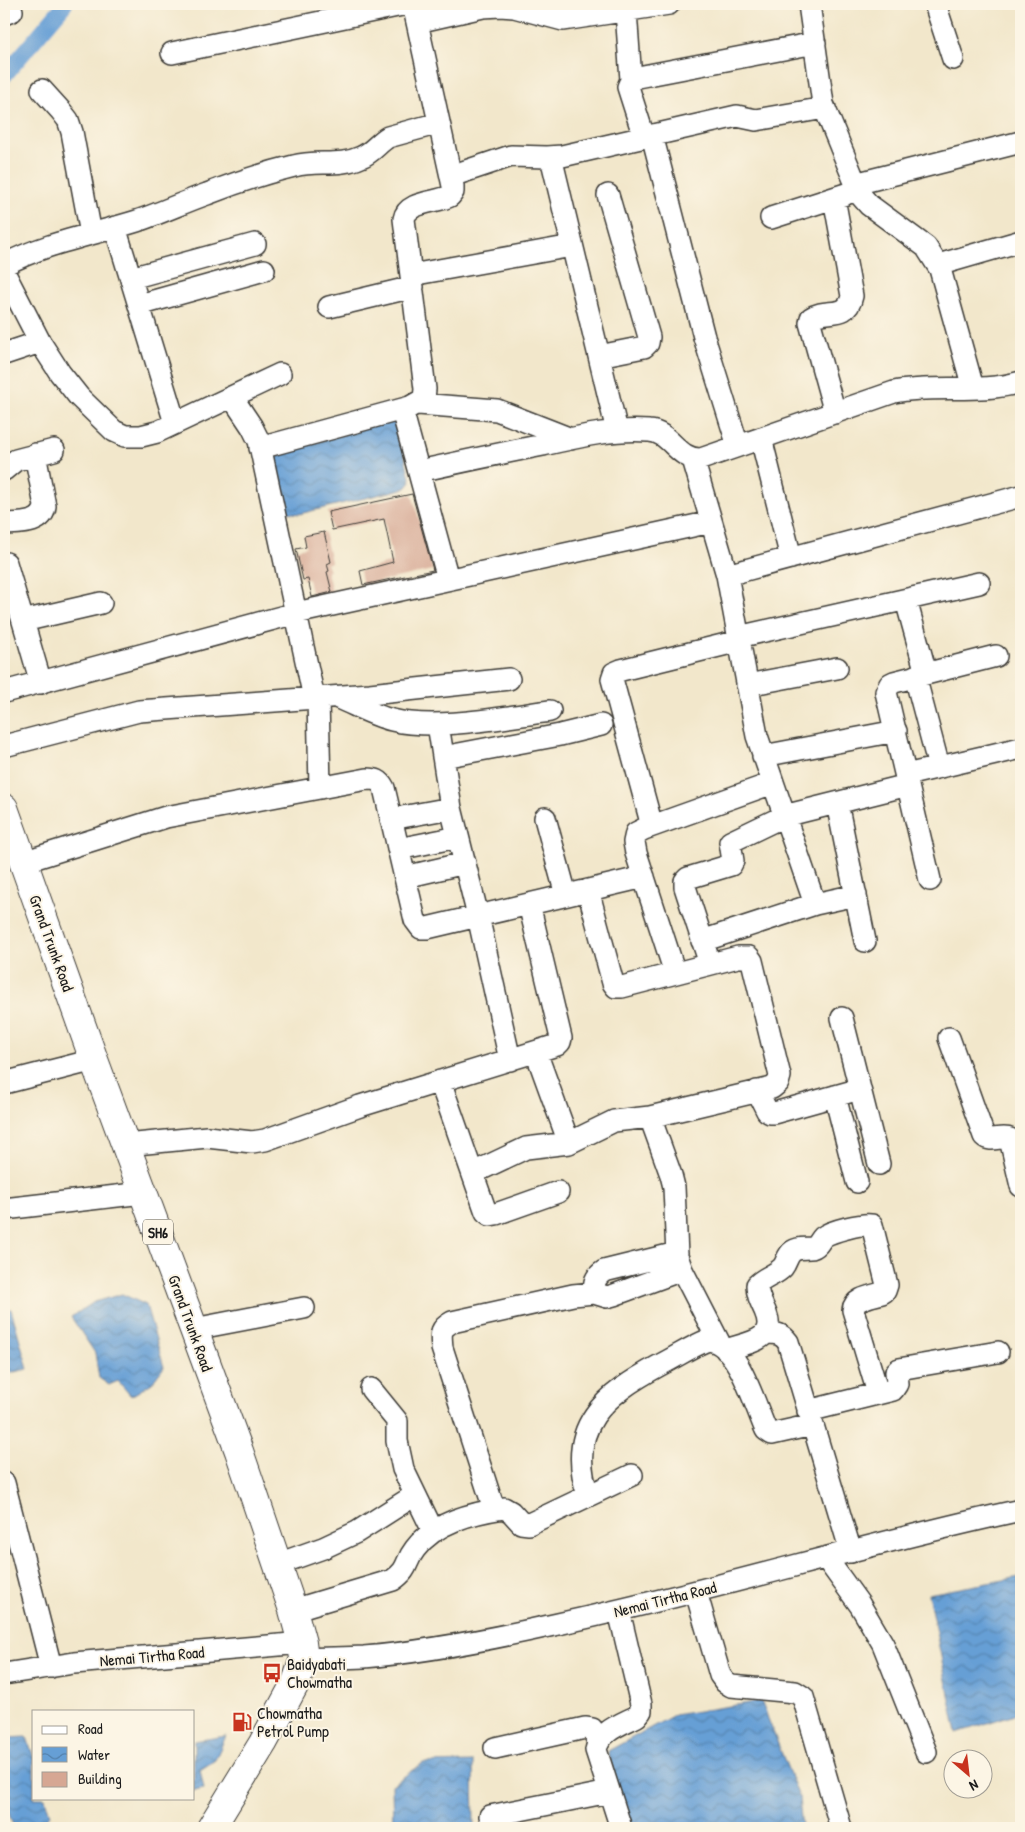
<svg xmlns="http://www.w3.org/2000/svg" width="1025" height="1832" viewBox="0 0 1025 1832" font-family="'Patrick Hand',sans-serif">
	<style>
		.water { fill: url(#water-waves); stroke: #415e78 }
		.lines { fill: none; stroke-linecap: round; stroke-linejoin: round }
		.canal { stroke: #669fd5; stroke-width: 16 }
		.building { fill: #d6a793 }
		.minor-casing { stroke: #3c3a36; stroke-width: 24 }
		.major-casing { stroke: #3c3a36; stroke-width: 30 }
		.minor { stroke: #fff; stroke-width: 21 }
		.major { stroke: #fff; stroke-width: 28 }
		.labels { text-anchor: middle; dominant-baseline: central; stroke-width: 4; stroke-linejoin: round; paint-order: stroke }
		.shield { fill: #fcf5e5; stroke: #5f5d58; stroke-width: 1 }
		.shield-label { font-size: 15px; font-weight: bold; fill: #1c1c1c }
		.street-label { font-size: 16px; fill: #1c1c1c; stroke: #fcf5e5 }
		.poi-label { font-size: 16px; fill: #1c1c1c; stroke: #fcf5e5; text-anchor: start }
	</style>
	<defs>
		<pattern id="water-waves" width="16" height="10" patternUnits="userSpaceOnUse" patternTransform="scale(1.25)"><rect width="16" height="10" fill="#669fd5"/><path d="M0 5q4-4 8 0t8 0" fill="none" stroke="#5381ac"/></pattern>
	</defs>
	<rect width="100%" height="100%" fill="#fcf5e5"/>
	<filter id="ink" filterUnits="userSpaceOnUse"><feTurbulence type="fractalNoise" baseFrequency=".02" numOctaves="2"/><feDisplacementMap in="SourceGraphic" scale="10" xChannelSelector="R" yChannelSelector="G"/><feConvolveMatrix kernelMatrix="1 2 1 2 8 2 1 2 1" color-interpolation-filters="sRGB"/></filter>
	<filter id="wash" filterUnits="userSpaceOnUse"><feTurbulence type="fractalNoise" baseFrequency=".0096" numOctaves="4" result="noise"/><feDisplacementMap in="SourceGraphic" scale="20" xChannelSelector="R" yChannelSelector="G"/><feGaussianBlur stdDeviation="1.12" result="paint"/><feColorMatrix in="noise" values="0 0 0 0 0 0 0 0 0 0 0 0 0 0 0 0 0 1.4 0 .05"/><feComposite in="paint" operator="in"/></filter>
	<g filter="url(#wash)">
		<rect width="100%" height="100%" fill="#f2e7cb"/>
		<path class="water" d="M396 419 411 482 406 488 299 514 288 512C280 499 271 473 274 458L292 449Z
			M122 1294 146 1305 164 1367 152 1383 131 1396 118 1381 109 1385 99 1378 95 1353 71 1317 94 1302Z
			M11 1309 28 1369 4 1374V1310Z
			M1020 1577 1021 1583V1712L957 1733 928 1594Z
			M761 1701 799 1797 802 1828H627L608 1751 674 1715Z
			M226 1736 215 1760 200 1770 204 1789 194 1791V1741Z
			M27 1737 34 1759V1798H45L50 1815 37 1828H14L4 1800V1738Z
			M473 1762 474 1828H393L392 1785 423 1763Z"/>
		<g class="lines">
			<path class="canal" d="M4 76 65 4"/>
		</g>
		<g id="blocks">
			<path class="building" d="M412 494 433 570 363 585 360 571 393 562 384 519 332 530 328 512Z
				M324 532 331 562 327 564 329 571 327 572 332 592 312 597 308 579 303 580 296 549 306 547 304 536Z"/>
		</g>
	</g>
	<g filter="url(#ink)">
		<use href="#blocks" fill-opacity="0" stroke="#3c3a36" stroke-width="1"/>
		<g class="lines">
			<defs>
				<path id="minor" d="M809 4 823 104 857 187 862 197 869 205 926 247 940 269 973 388
					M935 4 953 59
					M626 11 631 80
					M4 14 12 11
					M417 22 483 7 500 6 514 7 563 20 669 4
					M172 53 407 4
					M42 90 61 111 68 120 72 132 91 234
					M652 135 704 337 738 446
					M644 137 628 87 631 80 638 77 815 43
					M551 157 617 431
					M451 176 511 156 547 157 562 156 737 116 756 120 825 108
					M855 184 1021 142
					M834 198 852 296C847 321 826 307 811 318L810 323 835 413
					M771 218 846 194
					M115 227 175 423
					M4 265C45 243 92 235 137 221 161 213 184 202 207 194 235 183 265 173 294 166 316 160 340 167 361 157 372 153 378 143 388 137L439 123
					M938 265 1021 241
					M4 272 40 342 60 373 79 397 114 431 125 436H141L157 432 280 374
					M411 275 572 246
					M131 278 255 244
					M139 305 264 270
					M329 307 413 287
					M4 354 40 342
					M599 356 644 347 648 343 649 337 608 195
					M232 397 252 427 259 441 314 698
					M418 404 497 410 571 439
					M402 410 448 579
					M761 438 791 558
					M260 448 410 407 424 399 425 389 404 219C407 201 436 203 450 196L453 192V186L413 4
					M693 459 727 575 757 736 815 904
					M4 470 16 460 54 450
					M419 471C460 462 502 453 543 445 578 437 613 428 649 431 671 432 677 460 701 459L894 392C936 384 980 394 1021 382
					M4 524C19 523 43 525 45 506L35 454
					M6 563 41 683
					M727 575 1021 496
					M906 600 926 673
					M23 621 101 603
					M738 637 979 583
					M915 676 939 767
					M747 685 837 668
					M4 692 296 613 711 522
					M318 698 320 788
					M338 698C355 705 374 716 392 720 437 731 503 717 550 711
					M438 724 451 808 478 916 510 1060
					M4 746 139 711 370 694 509 679
					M763 756 896 731
					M443 757 560 735 601 725
					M906 775 1021 748
					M837 803 865 941
					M545 818 566 895
					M391 819 451 808
					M652 826 612 679 614 673 621 670 739 641
					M398 849 458 837
					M23 862 166 817 367 779C376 779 380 780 384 788L415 920 421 928H427L644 877
					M405 877 465 863
					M930 880 886 692 890 684 894 682 996 656
					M702 941 815 904 856 895
					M710 964 685 887V881L688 878 731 865 733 861 730 842 784 816 908 785
					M675 973 636 853 634 842 636 833 644 829 773 783
					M842 1018 879 1164
					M949 1038 984 1136C991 1143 1002 1135 1010 1139L1021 1186
					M536 1052 569 1143
					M440 1081 486 1212 490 1215 496 1214 558 1192
					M4 1083 94 1060
					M757 1091 767 1111 770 1113H774L860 1089
					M835 1096 857 1182
					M650 1117 671 1175 674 1187 677 1256 682 1270 719 1342
					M126 1145 207 1137 252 1142 265 1140 360 1106 557 1045 560 1042 561 1038 529 904
					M473 1173 526 1148 569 1143 614 1121 650 1117 772 1088 778 1083 780 1076 752 961 749 957H738L622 987H616L613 983 588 890
					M4 1209 143 1193
					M594 1293C594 1282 595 1277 604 1271L677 1253
					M194 1329 304 1308
					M767 1333C777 1333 782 1334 788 1342L851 1552
					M726 1350C748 1342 778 1341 765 1311 761 1302 757 1295 757 1285 764 1277 776 1275 783 1267 787 1262 787 1255 793 1251 799 1247 806 1249 812 1248 819 1246 819 1241 823 1237 831 1231 862 1223 872 1225L887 1285 885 1291 882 1293C872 1296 854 1298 853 1310L878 1393
					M371 1389 397 1421V1441L403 1469 433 1531
					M808 1411 893 1390 897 1384 896 1372 899 1369 998 1352
					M4 1483 51 1667
					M588 1495C565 1426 605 1395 660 1365 676 1357 692 1346 708 1340 738 1342 755 1406 766 1430L772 1434 812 1425
					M494 1509 442 1348C441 1334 439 1329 452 1322L573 1295 594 1293 607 1297 614 1295 682 1270
					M826 1558 860 1605 883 1644 926 1752
					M278 1564 323 1548 357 1532 415 1495
					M696 1592 720 1675 725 1682 731 1686 795 1692 803 1697 841 1828
					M293 1610 393 1580C410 1568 404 1563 415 1549 435 1522 472 1513 504 1508L511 1512 521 1523 529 1524 632 1475
					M619 1611 641 1704V1711L637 1716C622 1724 599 1731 596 1750L621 1828
					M304 1659C324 1658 344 1658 364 1657 427 1652 496 1638 558 1624 714 1591 866 1543 1021 1510
					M4 1674 74 1663 302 1643
					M495 1748 585 1728 592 1729 598 1741
					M490 1816 609 1792"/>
				<path id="major" d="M4 808 94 1060 239 1451 293 1610 302 1643 304 1659 296 1682 263 1743 211 1828"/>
			</defs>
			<use href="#minor" class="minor-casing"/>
			<use href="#major" class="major-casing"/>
			<use href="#minor" class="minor"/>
			<use href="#major" class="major"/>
		</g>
	</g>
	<defs>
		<symbol id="bus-bare" viewBox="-9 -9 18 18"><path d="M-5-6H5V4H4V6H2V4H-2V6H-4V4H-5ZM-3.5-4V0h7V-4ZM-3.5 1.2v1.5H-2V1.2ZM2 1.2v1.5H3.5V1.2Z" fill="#c8321e" stroke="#fcf5e5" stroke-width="2.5" paint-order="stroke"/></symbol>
		<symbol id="fuel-bare" viewBox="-9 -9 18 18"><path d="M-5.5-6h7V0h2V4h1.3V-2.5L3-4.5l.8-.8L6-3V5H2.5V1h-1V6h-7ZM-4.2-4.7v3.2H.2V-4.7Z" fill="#c8321e" stroke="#fcf5e5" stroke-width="2.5" paint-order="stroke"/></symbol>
	</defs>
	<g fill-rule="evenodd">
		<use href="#bus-bare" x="258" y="1659" width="28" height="28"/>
		<use href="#fuel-bare" x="228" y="1708" width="28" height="28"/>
	</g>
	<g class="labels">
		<rect class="shield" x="143" y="1219.5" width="30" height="25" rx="4"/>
		<g class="shield-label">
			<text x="158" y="1232">SH6</text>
		</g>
		<g class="street-label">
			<text transform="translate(52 943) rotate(70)">Grand Trunk Road</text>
			<text transform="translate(191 1323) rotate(70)">Grand Trunk Road</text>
			<text transform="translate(665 1599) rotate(-14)">Nemai Tirtha Road</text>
			<text transform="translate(152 1656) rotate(-5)">Nemai Tirtha Road</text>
		</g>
		<g class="poi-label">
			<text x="287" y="1664">Baidyabati<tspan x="287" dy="18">Chowmatha</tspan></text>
			<text x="257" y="1713">Chowmatha<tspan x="257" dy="18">Petrol Pump</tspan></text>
		</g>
	</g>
	<rect width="1025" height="1832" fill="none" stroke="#fcf5e5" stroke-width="20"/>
	<rect x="32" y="1710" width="162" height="90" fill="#fcf5e5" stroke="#a29e95"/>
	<rect x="42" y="1726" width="25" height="8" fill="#ffffff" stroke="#a29e95"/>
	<text x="78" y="1734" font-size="15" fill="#1c1c1c">Road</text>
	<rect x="42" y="1747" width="25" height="15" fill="url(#water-waves)" stroke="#a29e95"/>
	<text x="78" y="1760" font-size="15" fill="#1c1c1c">Water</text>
	<rect x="42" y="1772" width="25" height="15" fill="#d6a793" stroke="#a29e95"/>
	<text x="78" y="1784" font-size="15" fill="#1c1c1c">Building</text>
	<g transform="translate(968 1774) rotate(152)"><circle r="24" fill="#fcf5e5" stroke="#a29e95"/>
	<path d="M0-4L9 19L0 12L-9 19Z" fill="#c8321e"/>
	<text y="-8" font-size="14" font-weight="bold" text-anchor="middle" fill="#1c1c1c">N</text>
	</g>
</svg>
